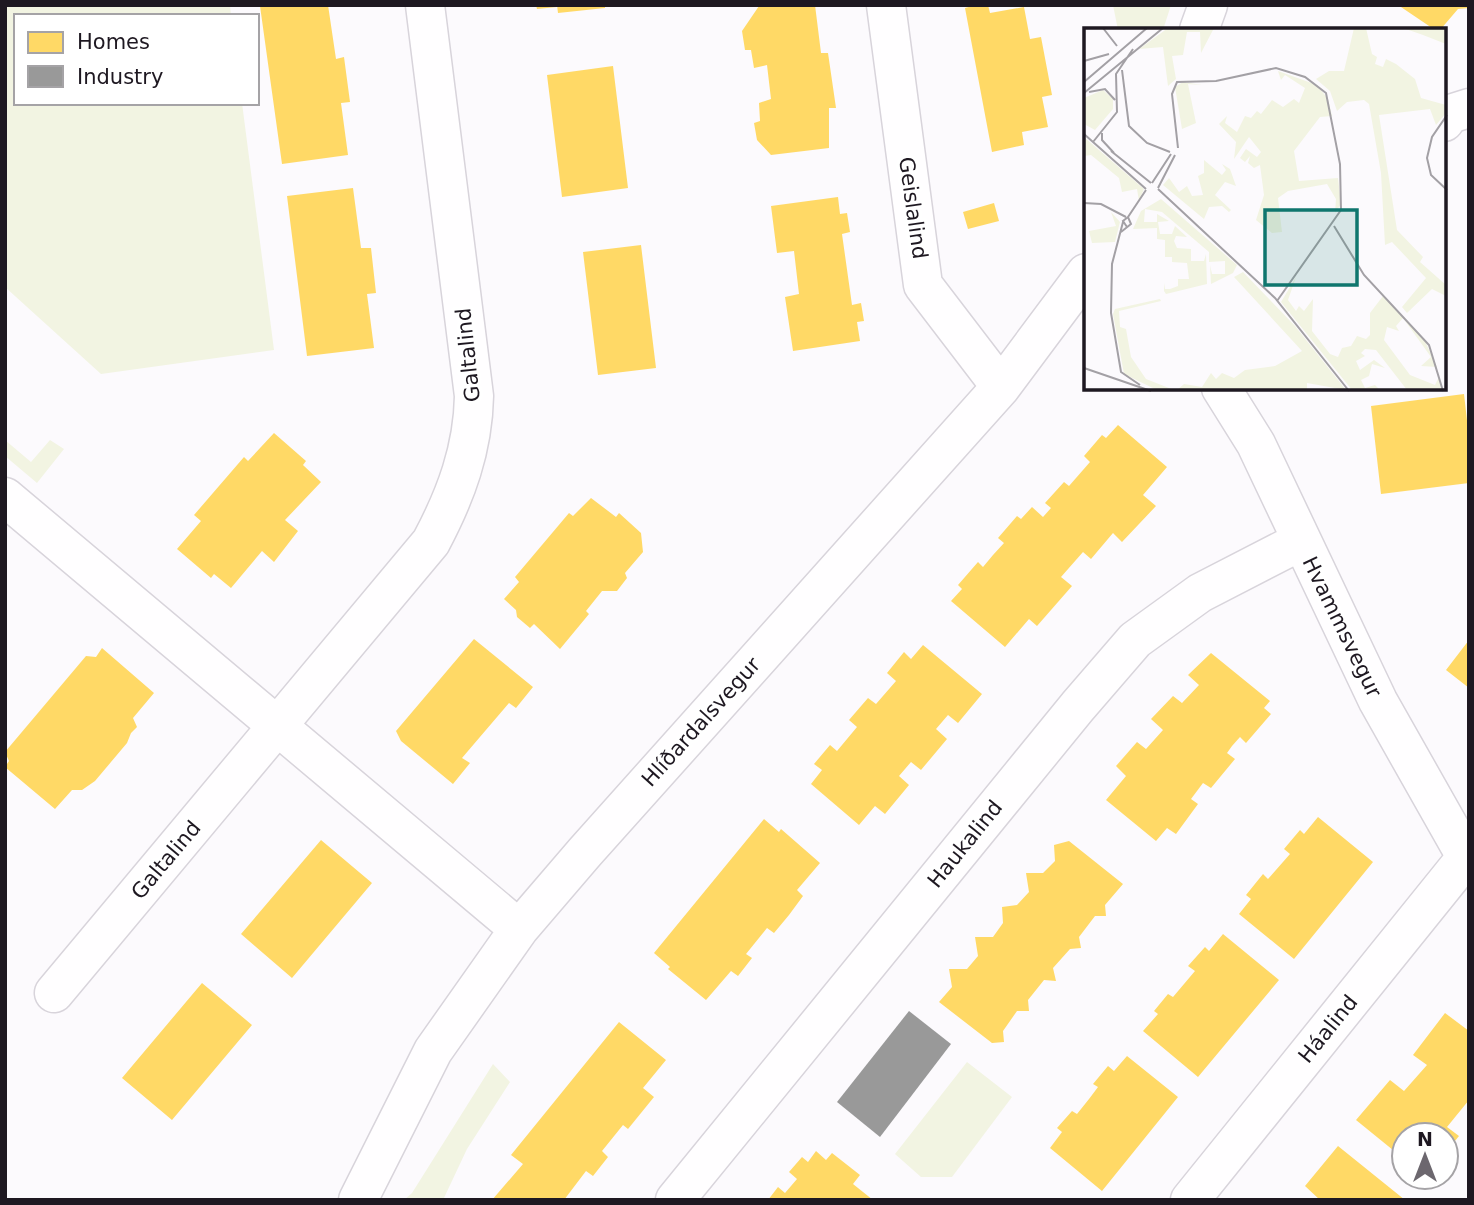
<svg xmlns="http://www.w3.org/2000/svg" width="1474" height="1205" viewBox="0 0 1474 1205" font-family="'DejaVu Sans',sans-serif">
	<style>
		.green { fill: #f2f4e2 }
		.homes { fill: #ffd966 }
		.industry { fill: #999 }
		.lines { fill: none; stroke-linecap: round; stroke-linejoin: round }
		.minor-casing { stroke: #d8d4db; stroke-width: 41 }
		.minor { stroke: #fffeff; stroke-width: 38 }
		.labels { text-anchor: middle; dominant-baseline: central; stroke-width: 7; stroke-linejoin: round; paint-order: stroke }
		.street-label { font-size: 21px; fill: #1e1821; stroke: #fff }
		.inset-road { fill: none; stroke: #a3a0a5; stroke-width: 2 }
		.view { fill: #0f766e; fill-opacity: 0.15; stroke: #0f766e; stroke-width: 3.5 }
		.inset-edge { fill: none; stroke: #1e1821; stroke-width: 3.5 }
	</style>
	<rect width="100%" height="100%" fill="#fcfafd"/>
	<path class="green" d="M5 5H230L231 16H16V103H242L274 350 101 374 5 287Z
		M1113 5H1171L1163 30H1118Z
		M5 440 31 462 50 440 64 449 37 483 5 456Z
		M967 1062 1012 1097 952 1177H921L895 1154Z
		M493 1064 510 1082 467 1149 443 1200H404L412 1193Z"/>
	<path class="homes" d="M328 5 336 59 344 57 350 102 341 103 348 155 282 164 260 6Z
		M536 5H557V7L537 9Z
		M557 5H605V8L558 13Z
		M815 5 821 53H828L836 108H829V148L771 155 757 140 754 123 760 121 759 103 771 99 767 65 754 68 751 50H745L742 31 759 6Z
		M976 5H988L990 13 1024 7 1030 39 1041 37 1052 95 1042 97 1048 127 1022 132 1024 145 992 152 965 8Z
		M1398 5H1469V8L1458 9 1440 30H1435Z
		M613 66 628 188 562 197 547 75Z
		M353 188 361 248H371L376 293 367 294 374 348 307 356 287 196Z
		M838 197 840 214 847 213 850 232 842 234 852 305 861 303 864 321 857 322 860 341 793 351 785 297 799 294 794 251 777 253 771 206Z
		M994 203 999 221 968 229 963 212Z
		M641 245 656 368 598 375 583 252Z
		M1464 394 1469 438V483L1381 494 1371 406Z
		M1118 425 1167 467 1143 495 1156 506 1122 542 1113 533 1091 559 1083 552 1061 577 1072 586 1037 626 1029 619 1005 647 951 601 962 589 958 585 978 562 983 567 993 555 1004 543 998 538 1017 516 1021 519 1032 507 1043 517 1051 508 1045 503 1064 482 1069 486 1090 462 1084 456 1102 435 1106 438Z
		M274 433 306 461 303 465 321 482 285 520 298 531 274 562 262 551 231 588 214 574 211 578 177 549 201 521 194 515 244 457 248 461Z
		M591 498 616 517 619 513 641 533 643 552 625 573 627 578 617 591H602L586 611 589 614 560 649 534 624 530 628 517 617 516 610 504 599 519 582 515 577 569 513 573 516Z
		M474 639 533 687 516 708 509 703 462 758 470 763 453 784 401 741 396 731Z
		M1469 640V688L1446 670Z
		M923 645 982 694 958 723 948 715 936 729 947 739 921 770 911 762 899 776 909 785 885 814 875 806 859 825 811 784 822 770 814 764 830 745 837 751 857 727 849 720 868 698 876 704 896 681 887 673 904 652 911 659Z
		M102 648 154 693 133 718 137 727 131 733 127 743 95 781 82 790H72L55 809 5 767 9 761 5 752 86 656 96 657Z
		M1211 653 1270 701 1264 708 1271 714 1246 743 1240 737 1232 746 1227 753 1235 759 1211 788 1203 783 1191 799 1198 804 1176 834 1167 828 1156 841 1106 800 1126 776 1116 766 1137 742 1146 749 1163 730 1151 719 1173 696 1182 703 1199 685 1188 675Z
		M1318 817 1373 862 1294 959 1239 914 1251 899 1246 895 1263 874 1268 879 1290 854 1284 849 1300 830 1304 834Z
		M764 819 779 832 781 829 820 863 797 890 803 896 789 915 774 933 767 928 746 954 752 958 738 976 731 971 706 1000 668 969 670 967 654 953Z
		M321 840 372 883 292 978 241 934Z
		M1069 841 1123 884 1105 905 1106 916H1095L1079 937 1081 948 1070 949 1053 968 1056 981 1044 980 1028 1000 1029 1011H1017L1003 1031 1004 1042 992 1043 939 1002 952 987 949 969H967L978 956 975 937H993L1003 923 1002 907 1017 905 1029 892 1026 873H1043L1055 861 1054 845Z
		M1223 934 1279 980 1198 1077 1143 1031 1158 1014 1154 1011 1168 994 1173 997 1195 971 1188 966 1205 947 1209 951Z
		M202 983 252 1025 172 1120 122 1078Z
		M1445 1013 1469 1031V1100L1447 1127 1459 1136 1446 1152V1135H1404V1159L1356 1120 1390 1080 1404 1091 1427 1065 1413 1055Z
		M619 1022 666 1060 643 1088 654 1097 628 1129 623 1125 602 1151 608 1157 593 1176 586 1171 564 1200H492L523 1164 511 1155Z
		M1127 1056 1178 1097 1102 1191 1050 1148 1062 1132 1057 1128 1072 1111 1077 1114 1089 1099 1098 1087 1093 1084 1108 1066 1114 1071Z
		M1338 1146 1405 1200H1320L1305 1186Z
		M816 1151 826 1160 832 1153 860 1175 853 1184 873 1200H768L778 1187 785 1193 797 1179 789 1172 802 1157 808 1162Z"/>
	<path class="industry" d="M909 1011 951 1044 880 1137 837 1102Z"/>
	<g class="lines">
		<defs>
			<path id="minor" d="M886 5 923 285 1001 387
				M1199 30 1208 5
				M1444 122 1450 114 1469 108
				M1221 388 1256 444 1378 701 1469 862
				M5 497 519 929
				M54 993 431 542C456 495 473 449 474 396L425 5
				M358 1200 433 1051 519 929 585 852 1001 387 1086 273
				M675 1200 1078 706 1135 640 1200 593 1301 541
				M1190 1200 1469 854"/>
		</defs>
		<use href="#minor" class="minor-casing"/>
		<use href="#minor" class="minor"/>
	</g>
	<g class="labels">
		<g class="street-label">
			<text transform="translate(913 208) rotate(82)">Geislalind</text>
			<text transform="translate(468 355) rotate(-96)">Galtalind</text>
			<text transform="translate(1342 627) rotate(64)">Hvammsvegur</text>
			<text transform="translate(701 722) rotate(-48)">Hlíðardalsvegur</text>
			<text transform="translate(965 844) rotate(-51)">Haukalind</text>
			<text transform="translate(166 860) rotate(-50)">Galtalind</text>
			<text transform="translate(1328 1029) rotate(-51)">Háalind</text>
		</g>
	</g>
	<g transform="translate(1084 28)">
		<rect width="362" height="362" fill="#fcfafd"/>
		<path d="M84 0H130L117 25 116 4H103L99 27 88 28 92 51 84 58 79 19 55 21ZM270 0H282L288 26 293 29 291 36 299 39 302 31 312 36 331 51 337 70 362 77V85L352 97 346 81 295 87 313 202 339 229 336 234 362 257V268L348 261 323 285 318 279 342 250 308 214 301 217 297 145 285 76 280 72 263 74 253 83 246 63 232 51 245 43H260ZM319 0H362V16L339 7ZM194 43 233 57 244 71 248 88 236 89 210 123 215 153 254 150 257 176 251 185 252 171 243 156 204 163 194 170 198 204 188 205 172 192 180 167 176 137 170 140 164 135 166 128 161 134 156 130 162 121 173 129 177 124 165 109 150 131 152 114 135 96 143 88 141 95 153 104 161 88 167 90 173 83 177 86 188 72 199 79 210 71 215 75 221 60 201 47 197 52ZM99 54 118 57 104 56 112 95 98 101 91 59ZM19 62 29 71V81L11 102 0 96V70ZM0 109 60 161 55 173 53 161 38 164 35 150 7 127 0 128ZM120 132 138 147 142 142 138 136 146 141 152 158 141 154 131 167 147 182 145 184 138 178 125 179 120 191 79 157 85 150 95 164 103 158 108 168 119 167 114 148 120 145ZM77 171 153 237 149 245 127 256 126 237 128 246H141V233L125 234V224L78 184 61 181 60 194H73V186L85 193 74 194 76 206H88L91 198 103 209 92 208 90 213 93 220 107 221V233H120L122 226 123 256 82 266 80 263V255L81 261H86L94 258V251H105L103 235 88 234V229H81V212L73 211V200L49 201 57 183ZM27 184 36 194 31 214 8 215 5 203 32 198ZM159 244 211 298 262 362 223 355V362L92 363 100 356 118 359 127 345 132 351 138 345 150 350 161 342 191 338 218 323 150 249ZM212 249 204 272 212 283 215 278 220 283 229 271 228 303 246 326 254 329 258 320 267 318 273 308 282 311 286 307V285L299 268 341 313 353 339 337 338 347 329 319 290 312 298 315 303 303 299 300 312 326 347 351 357 355 349 357 361 323 362 292 322 281 321 277 325 281 328 272 333 276 342 290 332 301 340 288 336 285 348 277 352 281 360 291 357 296 362H268L197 274ZM76 271 77 273 35 283 36 299 42 301 47 329 62 351 90 362H73L40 346 29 286 31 281Z" fill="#f2f4e2"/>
		<path class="inset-road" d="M19 0 33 18M0 33 25 26M38 42 45 98 63 115 86 124M0 54 63 0M5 64 21 61 31 72M0 65 79 0M363 87 348 109 343 130 347 147 363 162M18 105V112L30 125M0 106 62 161M9 114 33 84 32 46 49 21M94 120 88 66 93 54 132 53 192 40 221 49 242 65 256 136 257 182 193 273M27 123 67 155M68 155 87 126M74 160 91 127M74 161 191 270 265 363M0 175 17 176 42 189M44 189 62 162M39 194 28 236 27 285 37 344 56 357M250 198 280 247 345 317 359 363M37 204 47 196 44 189 39 193 43 199M0 340 67 363"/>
		<path class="view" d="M181 182H273V257H181Z"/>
		<rect width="362" height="362" class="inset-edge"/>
	</g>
	<rect width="1474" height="1205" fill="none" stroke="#1e1821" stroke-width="14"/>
	<rect x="14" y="14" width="245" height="91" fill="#ffffff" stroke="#a5a3a6" stroke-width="2"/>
	<rect x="28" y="32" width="35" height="21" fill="#ffd966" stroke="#a5a3a6" stroke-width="2"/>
	<text x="77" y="49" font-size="21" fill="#1e1821">Homes</text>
	<rect x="28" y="66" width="35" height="21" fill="#999999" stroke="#a5a3a6" stroke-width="2"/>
	<text x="77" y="84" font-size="21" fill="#1e1821">Industry</text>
	<g transform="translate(1425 1156)"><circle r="33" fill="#ffffff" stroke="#a5a3a6" stroke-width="2"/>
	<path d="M0-5L12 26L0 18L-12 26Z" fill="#6c676e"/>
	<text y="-10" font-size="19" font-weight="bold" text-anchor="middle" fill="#1e1821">N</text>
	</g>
</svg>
